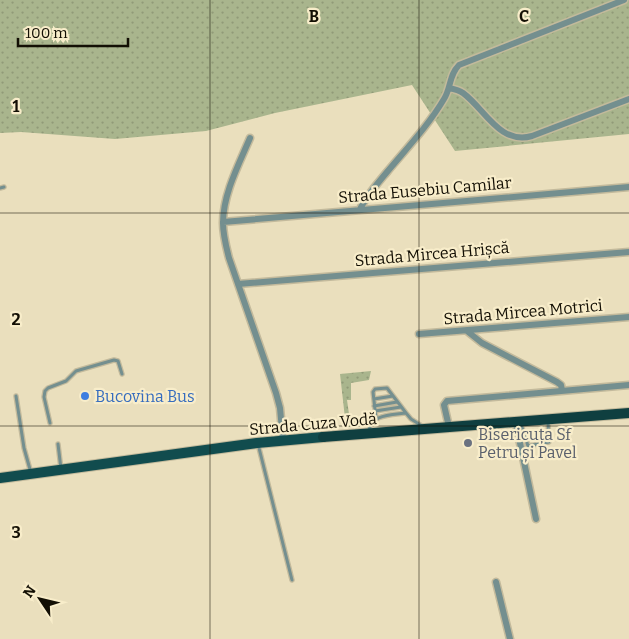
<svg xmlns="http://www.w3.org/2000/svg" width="629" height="639" viewBox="0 0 629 639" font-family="Bitter,serif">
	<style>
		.grass { fill: url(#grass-dots) }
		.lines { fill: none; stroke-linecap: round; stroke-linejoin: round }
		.service-casing { stroke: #c3ba9c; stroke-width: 5.5 }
		.minor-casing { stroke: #c3ba9c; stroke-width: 9 }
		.primary-casing { stroke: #c3ba9c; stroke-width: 12 }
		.trunk-casing { stroke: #c3ba9c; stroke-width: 12 }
		.service { stroke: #748f8f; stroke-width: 3 }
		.minor { stroke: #748f8f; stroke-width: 6 }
		.primary { stroke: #114c4e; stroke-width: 10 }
		.trunk { stroke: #0f3f40; stroke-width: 10 }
		.grid { fill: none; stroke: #130f04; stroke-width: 1; stroke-opacity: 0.55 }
		.shop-dot { fill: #3f7fe0; stroke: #f8edca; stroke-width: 2 }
		.worship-dot { fill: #6b7280; stroke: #f8edca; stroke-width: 2 }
		.labels { text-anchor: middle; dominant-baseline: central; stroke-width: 4.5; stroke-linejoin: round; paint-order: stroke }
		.street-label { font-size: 16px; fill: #130f04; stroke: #f8edca }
		.shop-label { font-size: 16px; fill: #366cbe; stroke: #f8edca; text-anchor: start }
		.worship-label { font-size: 16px; fill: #5b616d; stroke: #f8edca; text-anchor: start }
		.grid-label { font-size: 16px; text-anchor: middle; font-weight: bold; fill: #130f04; stroke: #f8edca; stroke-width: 4.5; stroke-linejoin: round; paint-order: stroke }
	</style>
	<defs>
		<pattern id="grass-dots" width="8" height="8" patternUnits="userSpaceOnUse" patternTransform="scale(1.25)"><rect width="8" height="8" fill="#a9b58d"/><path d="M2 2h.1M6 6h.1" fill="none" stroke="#919a78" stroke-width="1.8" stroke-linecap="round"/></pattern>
	</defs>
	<rect width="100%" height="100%" fill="#eadfbd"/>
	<path class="grass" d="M0 0H629V134L455 151 412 85 275 113 206 131 115 139 21 132 0 133Z
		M371 371 369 380 351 383V400H347L350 421 369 419V421L363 426 346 427 340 374Z"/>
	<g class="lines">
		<defs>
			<path id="service" d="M0 188 4 187
				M16 396 24 448 31 473
				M374 399 393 396
				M374 406 397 402
				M375 411 401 407
				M376 418 373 392 375 389 387 388 406 413
				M50 423 44 397 45 391 48 388 66 381 76 371 114 360 118 361 122 374
				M521 424 528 446 549 442 548 421
				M369 433C369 414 391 415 406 413L411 419 422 426
				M58 444 61 469
				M258 444 292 580"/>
			<path id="minor" d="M449 88C454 89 459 90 463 93 485 109 499 145 532 136L629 99
				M250 138C239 164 223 194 223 223 223 235 226 246 229 258L276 393 280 408 283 441
				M360 209C367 195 377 184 387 172 407 148 428 126 444 99 451 88 449 75 459 65L624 0
				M223 222 629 187
				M238 284 629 252
				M467 331 482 343 557 382 561 385 562 390
				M419 334 629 317
				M516 424 536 519
				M449 427 444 405 447 401 629 385
				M496 582 510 639"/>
			<path id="primary" d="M0 478 257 443 323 437"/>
			<path id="trunk" d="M323 437 629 413"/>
		</defs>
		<use href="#service" class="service-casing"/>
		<use href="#minor" class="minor-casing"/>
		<use href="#primary" class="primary-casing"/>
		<use href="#trunk" class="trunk-casing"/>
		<use href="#service" class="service"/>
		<use href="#minor" class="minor"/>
		<use href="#primary" class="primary"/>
		<use href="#trunk" class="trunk"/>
	</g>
	<path class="grid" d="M210 0V639M419 0V639M0 213H629M0 426H629"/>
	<circle class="shop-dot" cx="85" cy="396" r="5"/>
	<circle class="worship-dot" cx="468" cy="443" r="5"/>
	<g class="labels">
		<g class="street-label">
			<text transform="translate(425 190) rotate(-5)">Strada Eusebiu Camilar</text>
			<text transform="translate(432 254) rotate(-5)">Strada Mircea Hrișcă</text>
			<text transform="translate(523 312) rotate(-5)">Strada Mircea Motrici</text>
			<text transform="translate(313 424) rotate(-5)">Strada Cuza Vodă</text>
		</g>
		<g class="shop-label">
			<text x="95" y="396">Bucovina Bus</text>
		</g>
		<g class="worship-label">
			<text x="478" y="434">Bisericuța Sf<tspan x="478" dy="18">Petru și Pavel</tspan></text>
		</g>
	</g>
	<g class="grid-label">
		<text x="314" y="22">B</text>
		<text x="524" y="22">C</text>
		<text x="16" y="112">1</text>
		<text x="16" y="325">2</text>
		<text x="16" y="538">3</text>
	</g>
	<g transform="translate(40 599) rotate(305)" stroke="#f8edca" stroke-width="4" paint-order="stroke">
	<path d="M0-4L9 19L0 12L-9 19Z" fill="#130f04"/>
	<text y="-8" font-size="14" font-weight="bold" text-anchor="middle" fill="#130f04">N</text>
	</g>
	<path d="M18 38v8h110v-8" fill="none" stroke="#130f04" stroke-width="2.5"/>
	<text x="25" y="38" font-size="15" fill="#130f04" stroke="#f8edca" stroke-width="4" paint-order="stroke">100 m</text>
</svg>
